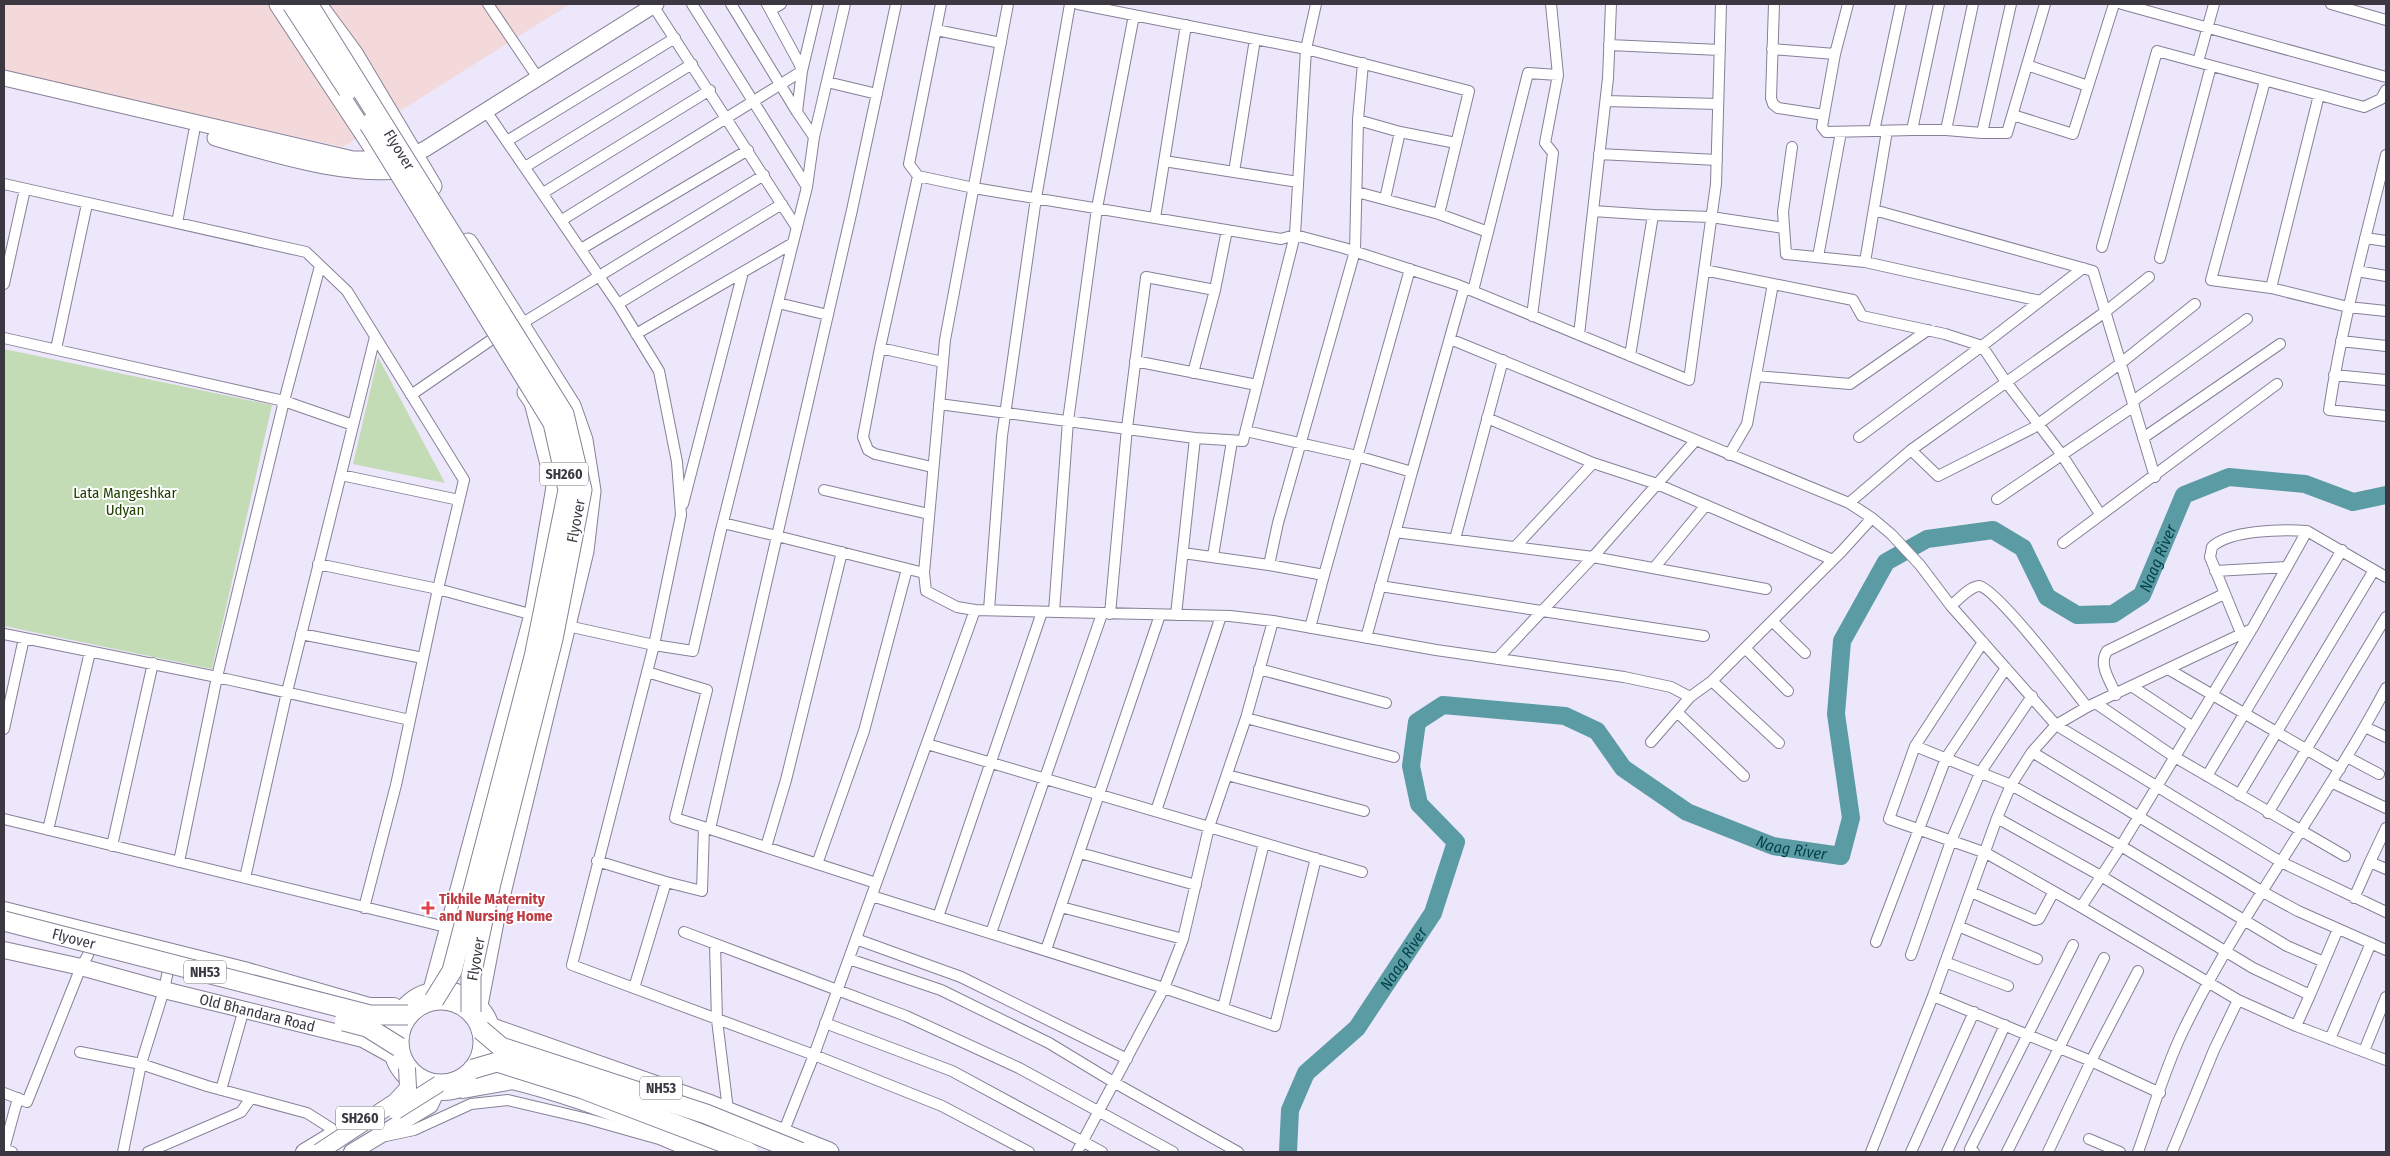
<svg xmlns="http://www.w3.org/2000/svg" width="2390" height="1156" viewBox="0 0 2390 1156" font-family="'Fira Sans Condensed',sans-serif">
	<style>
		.industrial { fill: #f4d9db }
		.green { fill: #c3dcb5 }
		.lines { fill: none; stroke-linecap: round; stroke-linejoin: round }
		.river { stroke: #5b9ba4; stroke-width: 18 }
		.street-casing { stroke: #878097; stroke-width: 12 }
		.secondary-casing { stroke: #878097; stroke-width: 17 }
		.primary-casing { stroke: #878097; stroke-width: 18 }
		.highway-casing { stroke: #878097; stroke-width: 21 }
		.street { stroke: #fff; stroke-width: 10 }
		.secondary { stroke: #fff; stroke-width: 15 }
		.primary { stroke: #fff; stroke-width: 16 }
		.highway { stroke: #fff; stroke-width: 19 }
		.primary-bridge-casing { stroke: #878097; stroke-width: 18; stroke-linecap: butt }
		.highway-bridge-casing { stroke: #878097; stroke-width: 21; stroke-linecap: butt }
		.primary-bridge { stroke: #fff; stroke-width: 16 }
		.highway-bridge { stroke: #fff; stroke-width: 19 }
		.health-dot { fill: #e0444e; stroke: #fff; stroke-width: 2 }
		.labels { text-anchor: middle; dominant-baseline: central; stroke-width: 4; stroke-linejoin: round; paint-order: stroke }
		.shield { fill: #fff; stroke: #76747b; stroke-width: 1 }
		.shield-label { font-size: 14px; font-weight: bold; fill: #3b3842 }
		.street-label { font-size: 15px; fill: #3b3842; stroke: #fff }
		.park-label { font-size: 15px; fill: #204100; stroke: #fff }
		.health-label { font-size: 15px; font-weight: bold; fill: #be3a42; stroke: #fff; text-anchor: start }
		.water-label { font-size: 16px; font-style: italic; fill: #04434a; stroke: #fff }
	</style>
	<rect width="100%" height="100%" fill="#ece7fb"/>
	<path class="industrial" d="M4 4H570L343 147 4 72Z"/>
	<path class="green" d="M4 349 272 405 212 669 4 626Z
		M378 357 445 483 353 464Z"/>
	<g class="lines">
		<path class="river" id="s1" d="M1288 1152 1290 1110 1306 1073 1357 1028 1433 913 1456 842 1419 804 1411 766 1417 722 1443 705 1565 716 1597 731 1623 768 1687 812 1773 846 1841 856 1851 818 1836 714 1842 641 1886 562 1927 539 1993 530 2023 548 2047 597 2077 615 2113 614 2142 595 2184 495 2229 477 2305 484 2353 502 2386 495"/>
		<defs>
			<path id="street" d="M488 4 538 78
				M652 4 797 228
				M692 4 807 187
				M731 4 797 112
				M767 4 799 63 802 71 797 112 814 137
				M845 4 814 137 807 187 720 534 693 651 654 645 572 965 814 1055 975 610
				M941 4 909 164 918 176 974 188 1281 239 1295 235 1344 248 1458 285 1689 380 1716 184 1721 4
				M1078 4 1306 49 1469 91 1439 214 1488 232 1528 73 1558 75 1545 143 1553 153 1532 316
				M1551 4 1558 75
				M1774 4 1771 98 1773 104 1778 108 1824 115 1835 54 1848 4
				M2122 4 2386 77
				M2331 4 2386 20
				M771 10 781 4
				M936 30 1001 43
				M1609 45 1720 50
				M1772 49 1835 54
				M2198 62 2214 4
				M2027 65 2088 86
				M2265 81 2211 280 2271 288 2348 307 2386 311
				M827 82 877 94
				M1606 101 1718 104
				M486 111 618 304 659 371 677 462 681 515 654 645 563 625
				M1824 115 1822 127 1826 132 1874 131 1901 4
				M2013 115 2073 134 2114 4
				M1358 120 1400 132 1456 143
				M1912 130H1946L1973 4
				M1946 130 1982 133 2011 4
				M1874 131 1912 130 1939 4
				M1982 133H2007L2045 4
				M507 141 675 38
				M1792 147 1783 212 1786 254 1865 262 2040 301
				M1599 154 1717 160
				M2386 155C2365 240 2342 324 2329 410L2386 416
				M1164 161 1234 172 1255 39
				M525 167 692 64
				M1234 172 1298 182
				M918 176 880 348 863 437 868 450 875 454 932 467
				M4 184 306 252 347 291 464 480 438 589 396 785 364 908
				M1357 192 1439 214
				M543 193 710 90
				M1385 199 1400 132
				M1874 210 2093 271 2155 477
				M1593 211 1653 215 1711 217 1784 228
				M1155 218 1186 25
				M562 220 802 71 818 4
				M177 223 194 132
				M2365 238 2386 241
				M2102 247 2157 51 2364 107 2381 99 2386 90
				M581 249 748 150
				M1818 257 1841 132
				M2160 258 2211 66
				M1865 262 1887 131
				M1704 270 1853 300 1862 316 1945 334 1982 346 2006 382 2062 455 2100 514
				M2357 271 2386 276
				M4 284 25 189
				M2271 288 2319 95
				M1473 291 1488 232
				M778 303 828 315
				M618 304 782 204
				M521 324 764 175
				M636 334 793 243
				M1579 335 1608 78 1611 4
				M4 338 284 401 353 425
				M1450 339 1849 503
				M2341 341 2386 346
				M880 348 943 362
				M56 349 87 204
				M1630 356 1653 215
				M1135 361 1257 385
				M1193 373 1215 290
				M2334 375 2386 380
				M1756 376 1850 384 1928 330
				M411 395 491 340
				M2133 401 2247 319
				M939 404 1195 438 1176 615
				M1487 418 1593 463 1657 484 1833 560
				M1246 431 1357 456 1412 472 1464 288
				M1859 437 1982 346 2083 268
				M1195 438 1243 441 1295 235 1306 49 1316 4
				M2143 438 2280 344
				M1911 450 1938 476 2033 428 2121 363 2195 304
				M1729 455 1747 424 1773 284
				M341 475 459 500
				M824 490 929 514
				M1997 499 2134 406
				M683 504 743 272
				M1872 518 1891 534 1920 565 1951 606 2056 725 2087 707 2252 629
				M723 523 777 536 852 210 896 4
				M1395 532 1593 557 1766 589
				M1455 539 1503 360
				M2063 543 2277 384
				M1516 546 1593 463
				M1183 553 1269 565 1278 523 1355 251 1358 120 1363 63
				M1213 556 1232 441
				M318 564 438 589 537 616
				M1269 565 1324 575 1410 269
				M1654 568 1706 505
				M2215 571 2287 567
				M924 573 926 591 957 607 975 610 1230 616 1273 621 1436 650 1624 677 1671 687 1690 697 1712 681 1842 551 1872 518 1849 503 1911 450 2105 312 2149 277
				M1380 586 1704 636
				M1951 606C1958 600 1969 587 1979 586 1994 585 2074 690 2087 707
				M989 610 1002 436 1036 198 1070 4
				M1054 612 1068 421 1097 208 1134 15
				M1110 614 1127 428 1146 277 1215 290 1227 230
				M1772 621 1805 653
				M1310 628 1324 575
				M2241 633 2210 557 2212 547C2229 530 2283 529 2307 531
				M4 634 217 677 284 401 320 266
				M301 634 423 658
				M1366 638 1412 472
				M1745 648 1788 691
				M1497 659 1593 557 1695 441
				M1259 669 1386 703
				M2168 669 2340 769
				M647 672 707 690 675 818 710 829
				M1712 681 1779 743
				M2133 687 2193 727
				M2116 695C2110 680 2098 665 2107 651L2224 594
				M2097 704 2173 756 2345 856
				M1677 712 1744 776
				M1246 718 1394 757
				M2365 727 2386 737
				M4 729 24 638
				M1651 742 1690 697
				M927 744 1362 872
				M1915 746 1983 642
				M2032 752 2056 725 2281 862 2386 912
				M2347 757 2379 774
				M1227 775 1364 811
				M2207 776 2342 550
				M2331 782 2386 808
				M2239 795 2374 570
				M1156 811 1221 616
				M2268 813 2386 617
				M1997 818 2101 876 2253 968 2310 995 2296 1026 2386 1060
				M4 819 450 928
				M2386 828 2370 862 2386 869
				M48 830 90 652
				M112 846 153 663
				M766 847 786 780 842 552
				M1080 853 1196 885
				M597 861 666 882 634 988
				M179 862 217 677 410 720
				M817 864 864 731 907 569
				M245 878 287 692 375 337
				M666 882 702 891 704 827
				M876 883 710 829 777 536 924 573 945 340 1008 4
				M1971 892 2035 920 2039 919 2053 893
				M872 896 1164 988 1183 939 1209 827 1246 718 1273 621
				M2354 898 2370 862
				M1061 907 1183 939
				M2081 907 1986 853 1889 819 1915 746 2011 785 2121 846 2287 946 2324 962
				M938 917 1042 612
				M1958 926 2037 959
				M684 932 906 1016 1019 1068 1173 1152
				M991 933 1102 614
				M856 939 961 977 1127 1059
				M1876 942 1946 758 2006 668
				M715 944 717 1020 728 1110 732 1112
				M1046 950 1160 615
				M1911 955 1951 841 1980 773 2032 696
				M849 959 941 990 1049 1043 1115 1083 1238 1152
				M1945 962 2008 986
				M2310 995 2338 929
				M1933 996 2091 1061 2160 1093
				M1223 1008 1264 843
				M825 1023 952 1071 1102 1152
				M2296 1026 2238 1000 2081 907 2121 846 2252 629 2307 531 2386 577
				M2330 1039 2371 943
				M2364 1051 2386 997
				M80 1052 141 1064 207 1086 307 1113 337 1132
				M221 1090 244 1009
				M4 1093 27 1102 81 967 88 955 90 939
				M780 1132 783 1133 814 1055 942 1106 1029 1152
				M386 1136 414 1130 471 1104 508 1100 588 1119 659 1139 690 1152
				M2089 1139 2120 1152
				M12 1152 4 1149 18 1098
				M123 1152 141 1064 164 990 170 961
				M148 1152 241 1112 251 1098
				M1077 1152 1164 988 1275 1026 1316 858
				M1871 1152 1933 996 1997 818 2011 785 2032 752 2263 892 2298 911 2386 950
				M1911 1152 1974 1012
				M1947 1152 2005 1025
				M1974 1152 1970 1149 2073 945
				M2007 1152 2104 958
				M2048 1152 2091 1061 2138 971
				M2138 1152C2152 1113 2165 1068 2183 1031 2241 911 2324 805 2386 688
				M2172 1152 2214 1050 2238 1000"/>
			<path id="secondary" d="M4 78 353 159C378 159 403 161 425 149L656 4
				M215 138C274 154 347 179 408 170"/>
			<g id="primary">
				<path d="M4 910 244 970 369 1006H394"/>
				<path id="s2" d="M4 950 81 967 164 990 363 1039 392 1055"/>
				<circle cx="442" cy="1041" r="51"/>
				<path d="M463 1090 513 1081"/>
				<path d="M304 1152 332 1135"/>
				<path d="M352 1152 430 1105 436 1092"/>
			</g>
			<path id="highway" d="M279 4 374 148
				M320 9 354 55 432 186
				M468 243 571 406 583 440 591 491 584 551 494 922 478 1005
				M433 990 534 615 556 487 534 402 527 392
				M399 1042a42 42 0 1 1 84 0a42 42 0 1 1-84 0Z
				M492 1028 711 1105 829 1152
				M482 1073C564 1088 642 1123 720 1152"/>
		</defs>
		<use href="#street" class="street-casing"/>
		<use href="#secondary" class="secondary-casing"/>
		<use href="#primary" class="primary-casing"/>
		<use href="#highway" class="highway-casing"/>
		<use href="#street" class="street"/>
		<use href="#secondary" class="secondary"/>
		<use href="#primary" class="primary"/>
		<use href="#highway" class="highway"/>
		<defs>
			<path id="primary-bridge" d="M396 1111 439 1084
				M319 1152 395 1102 408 1088 407 1068"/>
			<g id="highway-bridge">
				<path d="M292 4 348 90"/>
				<path id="s3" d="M308 4 564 414 582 490 553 639 491 883 471 976V1012"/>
				<path d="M369 124 553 423 568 490 534 657 452 971 434 1000"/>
				<path id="s4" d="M4 921 370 1015H408"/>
				<path d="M344 1021 367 1027 399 1047"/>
				<path d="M481 1030 501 1047 706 1114 800 1152"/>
				<path d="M473 1069 497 1062 583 1089 748 1152"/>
			</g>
		</defs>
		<use href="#primary-bridge" class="primary-bridge-casing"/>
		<use href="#highway-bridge" class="highway-bridge-casing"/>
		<use href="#primary-bridge" class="primary-bridge"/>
		<use href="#highway-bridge" class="highway-bridge"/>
	</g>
	<path class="health-dot" d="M425.5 900.5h5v5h5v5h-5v5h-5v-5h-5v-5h5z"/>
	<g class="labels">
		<g class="shield">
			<rect x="540" y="462.5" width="48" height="23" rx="4"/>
			<rect x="184" y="960.5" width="42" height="23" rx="4"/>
			<rect x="640" y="1076.5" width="42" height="23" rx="4"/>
			<rect x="336" y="1106.5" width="48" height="23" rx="4"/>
		</g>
		<g class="shield-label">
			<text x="564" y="474">SH260</text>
			<text x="205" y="972">NH53</text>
			<text x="661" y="1088">NH53</text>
			<text x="360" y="1118">SH260</text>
		</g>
		<g class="street-label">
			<text stroke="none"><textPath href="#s3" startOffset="172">Flyover</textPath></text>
			<text transform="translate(576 521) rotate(-79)">Flyover</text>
			<text stroke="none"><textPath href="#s4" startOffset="72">Flyover</textPath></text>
			<text transform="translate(476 959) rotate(-80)">Flyover</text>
			<text stroke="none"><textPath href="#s2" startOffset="261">Old Bhandara Road</textPath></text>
		</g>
		<g class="park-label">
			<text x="125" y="493">Lata Mangeshkar<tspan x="125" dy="17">Udyan</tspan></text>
		</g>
		<g class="health-label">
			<text x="439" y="899">Tikhile Maternity<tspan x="439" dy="17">and Nursing Home</tspan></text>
		</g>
		<g class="water-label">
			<text stroke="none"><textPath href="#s1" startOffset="1629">Naag River</textPath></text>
			<text stroke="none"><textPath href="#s1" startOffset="922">Naag River</textPath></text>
			<text stroke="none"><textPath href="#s1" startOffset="234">Naag River</textPath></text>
		</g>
	</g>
	<rect width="2390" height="1156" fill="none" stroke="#3b3842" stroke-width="10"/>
</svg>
